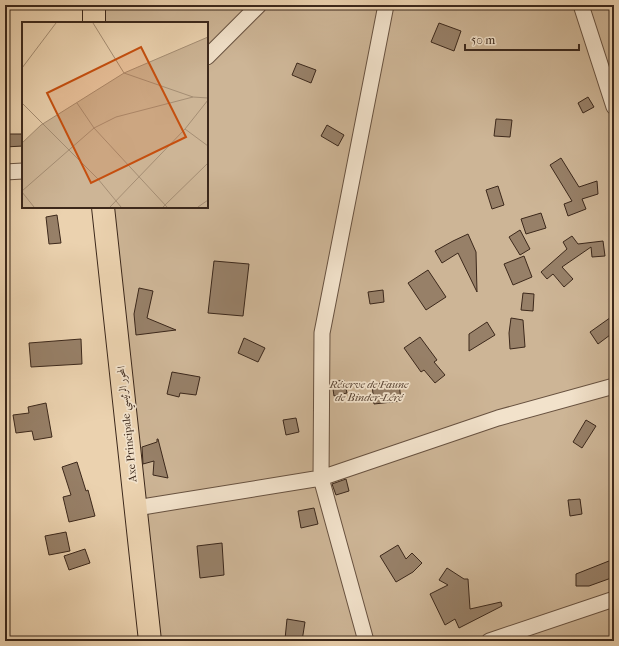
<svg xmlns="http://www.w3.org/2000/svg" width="619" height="646" viewBox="0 0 619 646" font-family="'IM FELL French Canon',Amiri,serif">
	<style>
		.green { fill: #cdb596; stroke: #846e58 }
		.building { fill: #978068; stroke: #3c281b }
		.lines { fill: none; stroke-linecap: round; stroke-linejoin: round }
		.street-casing { stroke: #685240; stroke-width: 17 }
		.primary-casing { stroke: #3c281b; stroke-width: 24 }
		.street { stroke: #f2e2cb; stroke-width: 15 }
		.primary { stroke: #ebd2af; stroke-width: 22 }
		.labels { text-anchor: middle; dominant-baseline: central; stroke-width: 3.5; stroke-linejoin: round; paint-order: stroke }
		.park-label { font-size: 11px; font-style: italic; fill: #594434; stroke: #f2e2cb }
		.street-label { font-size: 11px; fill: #3c281b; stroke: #f2e2cb }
		.inset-road { fill: none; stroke: #a58e74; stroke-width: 1 }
		.view { fill: #c64f0f; fill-opacity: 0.15; stroke: #c64f0f; stroke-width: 2 }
		.inset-edge { fill: none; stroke: #3c281b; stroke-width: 2 }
	</style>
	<rect width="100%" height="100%" fill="#ebd2af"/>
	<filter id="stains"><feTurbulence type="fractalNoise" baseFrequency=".005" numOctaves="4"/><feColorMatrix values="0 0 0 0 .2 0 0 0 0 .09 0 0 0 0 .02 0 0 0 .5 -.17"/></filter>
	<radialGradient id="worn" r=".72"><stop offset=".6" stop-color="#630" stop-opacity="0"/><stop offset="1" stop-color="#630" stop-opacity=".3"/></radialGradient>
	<path class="green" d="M94 5H614V641H150L103 207H207V23H94Z"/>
	<path class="building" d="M439 23 461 31 454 51 431 42Z
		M297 63 316 70 311 83 292 75Z
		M588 97 594 107 583 113 578 103Z
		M496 119 512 120 510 137 494 136Z
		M327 125 344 135 338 146 321 136Z
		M5 134H23V146L5 147Z
		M561 158 579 187 597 181 598 194 582 199 586 209 568 216 564 204 572 201 550 165Z
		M498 186 504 205 492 209 486 190Z
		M541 213 546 228 526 234 521 219Z
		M57 215 61 243 49 244 46 217Z
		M520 230 530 249 520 255 509 237Z
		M468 234 476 252 477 292 458 253 442 263 435 251 453 241Z
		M572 236 578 244 603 241 605 256 592 257 591 247 562 267 573 279 564 287 553 274 547 279 541 272 567 249 563 242Z
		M524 256 532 277 513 285 504 264Z
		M214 261 249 264 243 316 208 313Z
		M428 270 446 297 426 310 408 283Z
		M139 288 153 291 147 318 176 330 136 335 134 314Z
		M383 290 384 302 370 304 368 292Z
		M523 293 534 294 533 311 521 310Z
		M614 315V332L598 344 590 332Z
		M511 318 523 320 525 347 510 349 509 333Z
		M487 322 495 335 469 351V334Z
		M420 337 437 360 434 362 445 375 435 383 424 370 421 372 404 348Z
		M244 338 265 348 258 362 238 353Z
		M81 339 82 364 31 367 29 343Z
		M172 372 200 377 196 395 180 393 179 397 167 394Z
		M344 380 347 393 334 396 332 382Z
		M399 382 401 401 374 404 372 384Z
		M46 403 52 437 34 440 32 431 16 433 13 415 29 413 28 407Z
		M296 418 299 432 286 435 283 420Z
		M586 420 596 426 582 448 573 442Z
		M157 439H158L168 478 153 475 154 461 143 464 142 447 157 442Z
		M77 462 86 491 88 490 95 516 69 522 63 497 71 495 62 467Z
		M346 479 349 491 336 495 332 484Z
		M580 499 582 514 570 516 568 500Z
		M314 508 318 524 301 528 298 511Z
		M66 532 70 551 49 555 45 536Z
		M222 543 224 575 200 578 197 546Z
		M398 545 406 559 412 553 422 563 413 572 396 582 380 556Z
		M85 549 90 563 69 570 64 556Z
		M614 559V577L589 586H576V574Z
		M447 568 464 579H468L470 609 501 602 502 606 459 628 455 619 445 625 430 594 448 585 439 580Z
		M287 619 305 622 302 641 285 639Z"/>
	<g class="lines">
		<defs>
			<path id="street" d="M581 5 614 107
				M207 57 259 5
				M5 172 23 171
				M136 508 321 478 498 418 614 386
				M366 641 321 478 322 333 386 5
				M489 641 614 599"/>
			<path id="primary" d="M94 5V23
				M103 207 150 641"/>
		</defs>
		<use href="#street" class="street-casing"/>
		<use href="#primary" class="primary-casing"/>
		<use href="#street" class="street"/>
		<use href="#primary" class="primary"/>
	</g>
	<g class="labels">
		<g class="park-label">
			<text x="369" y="384">Réserve de Faune<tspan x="369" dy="13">de Binder-Léré</tspan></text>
		</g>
		<g class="street-label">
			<text transform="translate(127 424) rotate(-96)">Axe Principale المحور الرئيسي</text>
		</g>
	</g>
	<g transform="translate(22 22)">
		<rect width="186" height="186" fill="#ebd2af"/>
		<path d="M186 15V185H0V121L19 103 102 51Z" fill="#cdb596"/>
		<path class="inset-road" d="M71 1 102 51 171 75M0 46 34 1M0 81 76 157 99 185M55 81 72 106 145 185M163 107 186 124M0 121 19 103 102 51 186 15M0 169 72 106 94 95 171 75 186 76M0 170 12 185M88 185 163 107 186 78M141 185 186 141M176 185 186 178"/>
		<path class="view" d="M119 25 164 115 69 161 25 71Z"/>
		<rect width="186" height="186" class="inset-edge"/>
	</g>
	<rect width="619" height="646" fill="none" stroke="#ebd2af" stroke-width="20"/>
	<rect x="6" y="6" width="607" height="634" fill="none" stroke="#3c281b" stroke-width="2"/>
	<rect x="10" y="10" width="599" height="626" fill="none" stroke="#3c281b"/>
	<path d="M465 44v6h114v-6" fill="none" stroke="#3c281b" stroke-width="2"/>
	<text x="471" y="44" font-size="12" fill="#3c281b" stroke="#f2e2cb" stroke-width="3" paint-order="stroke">50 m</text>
	<rect width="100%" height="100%" filter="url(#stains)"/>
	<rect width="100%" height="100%" fill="url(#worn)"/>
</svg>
